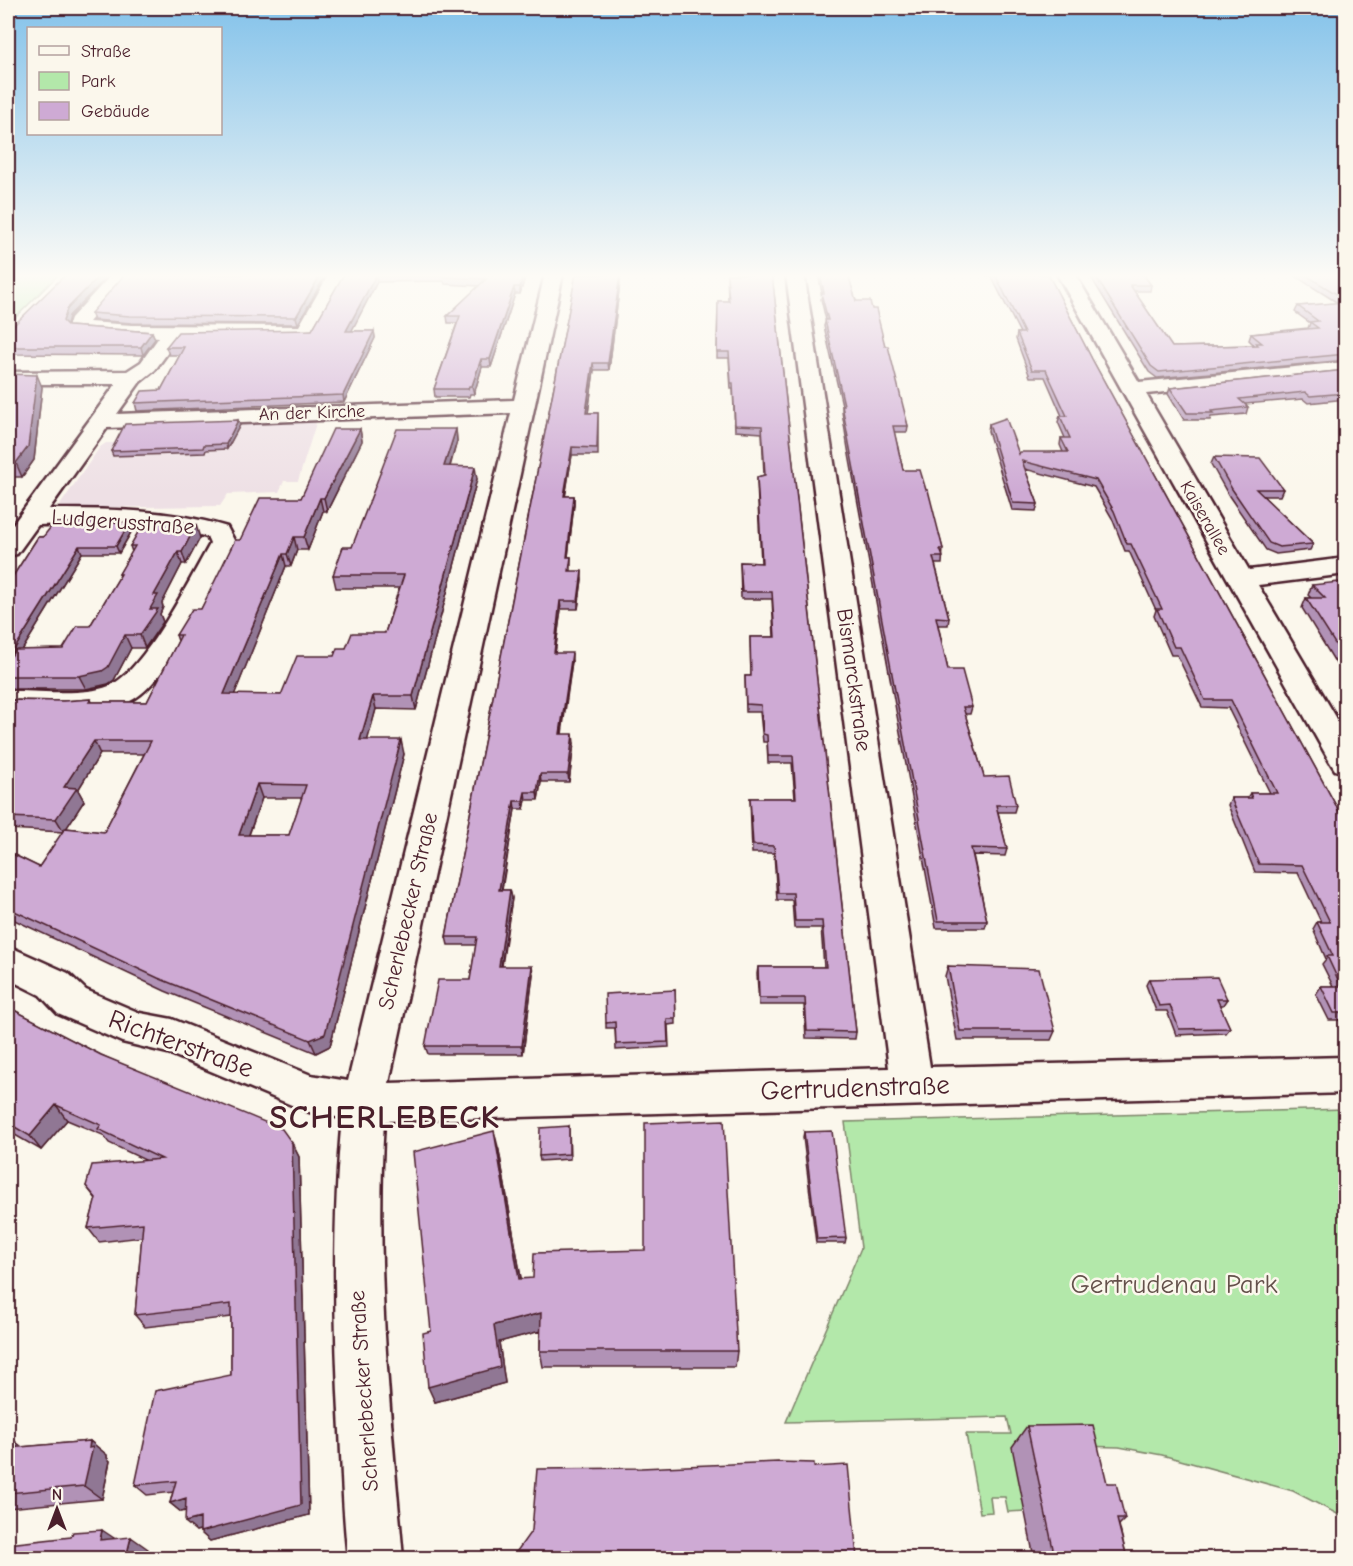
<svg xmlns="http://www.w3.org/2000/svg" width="1353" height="1566" viewBox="0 0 1353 1566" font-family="'Comic Neue',sans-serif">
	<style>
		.built { fill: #eee0e5 }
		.green { fill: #b3e8aa; stroke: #7e846a; stroke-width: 1.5 }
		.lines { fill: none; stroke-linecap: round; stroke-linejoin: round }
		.minor-casing { stroke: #4a1f2b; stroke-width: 5 }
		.minor { fill: #fbf7ec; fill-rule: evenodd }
		.wall { fill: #b192b6; stroke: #4a1f2b; stroke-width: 1.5; fill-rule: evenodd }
		.shaded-wall { fill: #907794; stroke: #4a1f2b; stroke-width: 1.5 }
		.building { fill: #ceaad4; stroke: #4a1f2b; stroke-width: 1.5; fill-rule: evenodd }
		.labels { text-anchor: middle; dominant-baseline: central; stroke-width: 5; stroke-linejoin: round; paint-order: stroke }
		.far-street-label { font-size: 18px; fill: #4a1f2b; stroke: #fbf7ec }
		.street-label { font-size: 22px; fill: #4a1f2b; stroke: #fbf7ec }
		.near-street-label { font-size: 27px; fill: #4a1f2b; stroke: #fbf7ec }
		.near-park-label { font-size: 27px; fill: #64514b; stroke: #fbf7ec }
		.near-district-label { font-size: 33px; font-weight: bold; letter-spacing: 1.5px; fill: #4a1f2b; stroke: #fbf7ec }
	</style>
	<rect width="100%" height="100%" fill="#fbf7ec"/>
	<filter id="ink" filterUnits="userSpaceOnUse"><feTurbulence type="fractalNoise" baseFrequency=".0167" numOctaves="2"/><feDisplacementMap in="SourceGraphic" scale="12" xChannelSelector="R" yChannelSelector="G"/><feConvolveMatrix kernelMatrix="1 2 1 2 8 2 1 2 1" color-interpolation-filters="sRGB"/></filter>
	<g filter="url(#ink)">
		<path class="built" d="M317 420 298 481H284L279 492 228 494 220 506 58 508 100 447 106 443H119L130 428Z"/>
		<path class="green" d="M8 274H59L8 325Z
			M1345 1109V1518L1293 1491 1162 1455 1119 1447 1076 1446 1025 1511 1008 1512 1005 1497H990L992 1512 980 1513 966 1434H1011L1007 1417 786 1422 861 1248 845 1122Z"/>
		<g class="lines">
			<defs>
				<path id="minor" d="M112 274H131L89 322 132 325 299 326 329 274H347L312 336 179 337 155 370 140 382 117 414 514 400 545 274H563L389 1083 889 1068 786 274H804L930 1067 1346 1057V1093L384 1121C375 1267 390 1413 403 1558H348C343 1516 342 1474 340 1431 334 1327 332 1222 342 1118L309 1112 294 1106 168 1053 122 1042 58 1014 40 995 8 979V946L68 973 86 990 140 1013 172 1019 311 1075 348 1081 511 413 107 428 49 509C110 509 168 509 227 527L236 544C215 582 167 685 130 701 93 717 47 712 8 711V691C37 690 82 697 109 686 144 672 190 579 210 544L207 537C153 521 94 524 38 525L17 554 8 556V531L116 384H8V372L127 371 141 362 159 337 71 331 68 327 71 318Z
					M158 274H230L227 278 221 280H167L161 278Z
					M1057 274H1075L1139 382 1346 362V374L1146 394 1249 570 1346 558V574L1258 585 1346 734V773L1335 770 1330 762Z"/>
			</defs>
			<use href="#minor" class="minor-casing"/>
			<use href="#minor" class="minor"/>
		</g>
		<path class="wall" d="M326 274 298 324 132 323 94 320 91 313 165 275Z
			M344 274H526L520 294H515L491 367H482L474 394H470L469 397H435L434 389 457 323H448L447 316 479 286 445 284 444 281 377 282 351 331H374L375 338 344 402 137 411 135 403 161 390 180 355H169L166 347 312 330Z
			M576 274H621L609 370H594L588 413H598V455H572L565 496H574V504L568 557H571V571L582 579 578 609H561L555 653 572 661 562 734 574 743 569 782H541L538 800H526L524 809H515L502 890H510L512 898 502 966 533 974 523 1054H428L425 1046 470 980 476 945H448L446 937Z
			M727 274H772L856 1032 855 1039 806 1038 804 1005H759L757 974 758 967H824L821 928H794L792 900H777L774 853H752L750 798H795L792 763H768L767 742H763L760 712H746L745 676H751L750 637H774L772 599H741L740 562 761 563 757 483V477L764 475 762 433 735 431 733 389H731L729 358H717L718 301H728Z
			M818 274H848L856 301 872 309 885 346 908 426 907 432H894L903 470 926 490 943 549 942 564H935L949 618 948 625H938L948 670 972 707 970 714H965L984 777 1016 805 1014 812H998L1007 849 1005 856 973 855 987 921 985 928H936L848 449 842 412V405L824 326 826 320 821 299 822 293Z
			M985 274H1048L1092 359 1346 824V1020H1329L1316 994 1321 986H1333L1322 964 1326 959 1313 929 1317 922H1321L1298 873 1255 872 1228 805 1231 798H1247L1250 793H1270L1228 708 1202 707 1177 655H1171L1154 616 1156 610 1129 551H1125L1112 518 1094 487 1025 469 1038 504 1036 511 1012 510 988 431 989 424 1019 454 1063 452 1060 445 1061 438H1065L1058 422 1060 416H1062L1045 377H1030L1016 339 1017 333H1020L991 276H986Z
			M1089 274H1143L1151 285 1150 291H1134L1172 347 1254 345 1249 340 1251 334 1308 328 1310 323 1295 312 1298 306 1338 303 1292 274H1346V360L1157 378 1149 372Z
			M69 316 67 325 68 326 152 332 155 339 143 355 8 354V331Z
			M1346 370V399L1308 403 1303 399 1245 404 1248 407 1246 414 1211 417 1210 420H1184L1168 394 1170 388Z
			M8 374 42 387 34 460 22 477H8Z
			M238 420 240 425 227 449 206 450 205 453 113 456 111 451Z
			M360 429 362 441 327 511H323L308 550H297L291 566H286L234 695H281L346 648 385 633 399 588H336L333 575 352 547 456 429 457 441 450 467 477 479 416 710 376 709 367 740 404 754 330 1046 316 1053 165 991 8 917V852L39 867 63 832 8 829V700L63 701 91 699 92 702H147L178 641 176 635 201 609 240 540 301 498ZM100 754H144L104 832 66 828 84 801 78 790ZM262 798H302L289 835H249Z
			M1214 457 1283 489 1280 496H1263L1313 544 1310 550 1276 554 1266 550 1229 496 1211 464Z
			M183 522V525L200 538 186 564H182L162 603 163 607 160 614 163 622 145 648H131L114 680 108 684 86 689H8V584L38 537 133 529 119 553H82L22 650 63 649 90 626 120 576 119 574 132 552 130 546Z
			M1312 585 1346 588V680L1302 608 1306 598H1311L1308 595Z
			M948 966 1055 1031 1051 1040H957L945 976Z
			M1149 979 1227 999 1223 1005H1219L1230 1028 1226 1033 1176 1035 1167 1011H1156L1146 985Z
			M675 990 676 1024 668 1025 669 1047 616 1050 615 1028H606V1023Z
			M8 1007 101 1055 292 1143 299 1157 309 1515 210 1541 200 1532V1530L196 1531 186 1511 181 1512 170 1503 173 1492 147 1495 135 1485 231 1375V1317L145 1327 135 1315 142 1237 99 1242 88 1228 96 1199 86 1186 145 1160 109 1143 103 1135 67 1120 41 1150 8 1131Z
			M569 1126 570 1159 540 1161 539 1156Z
			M804 1132 846 1238 845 1243H816L803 1137Z
			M499 1151 521 1278 737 1351 735 1367H543L540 1351V1331L499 1342 505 1383 435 1402 431 1331Z
			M1027 1426 1107 1483 1125 1519 1119 1525 1127 1558H1034L1012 1447Z
			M8 1436 22 1447 90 1441 107 1455V1458L110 1461 102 1499 8 1508Z"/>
		<path class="shaded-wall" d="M101 274H110L69 316 66 328 63 321 67 309Z
			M321 274H326L298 324 296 317Z
			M523 274H526L520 294V287Z
			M620 274H621L609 370 608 363Z
			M376 275 377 282 348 338 346 331Z
			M514 287 515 294 491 367 490 359Z
			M374 331 375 338 344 402 343 395Z
			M152 332 155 339 143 355 141 347Z
			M481 359 482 367 474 394 472 386Z
			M593 363 594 370 587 421 586 413Z
			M37 375 42 387 34 460 22 477 16 463Z
			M238 420 240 425 227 449 226 444Z
			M360 429 362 441 327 511 324 498Z
			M456 429 457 441 446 479 444 466Z
			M572 447V455L564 504V496Z
			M475 467 477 479 416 710 413 696Z
			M574 496V504L567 565V557Z
			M320 498 323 511 308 550 304 537Z
			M130 522 133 529 119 553 116 546Z
			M196 525 200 538 186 564 182 552Z
			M294 537 297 550 291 566 287 554Z
			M79 546 82 553 8 673V659Z
			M178 552 182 564 162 603 163 607 160 614 163 622 145 648 140 635 150 609 154 595Z
			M283 554 286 566 229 708 224 694Z
			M582 571V579L578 609V601Z
			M560 601 561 609 554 661V653Z
			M125 635 131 648 114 680 108 684 86 689 79 676Z
			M572 653V661L560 742V734Z
			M373 696 376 709 364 753 360 740Z
			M573 734 574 743 569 782 568 774Z
			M401 740 404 754 330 1046 316 1053 310 1040Z
			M94 741 100 754 78 790 84 801 64 832 56 819 64 787Z
			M540 774 541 782 538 800 537 792Z
			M257 784 262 798 244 848 239 835Z
			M525 792 526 800 524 809 523 801Z
			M514 801 515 809 500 898 499 890Z
			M510 890 512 898 500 973 499 966Z
			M532 966 533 974 523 1054 522 1046Z
			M56 1105 67 1120 41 1150 30 1136Z
			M494 1131 499 1151 524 1296 519 1279Z
			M292 1143 299 1157 309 1515 210 1541 200 1532Z
			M541 1313 544 1330 499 1342 505 1383 435 1402 428 1387 494 1325Z
			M8 1436 22 1447 8 1456Z
			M90 1441 107 1455V1458L110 1461 102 1499 84 1486Z
			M186 1498 197 1508 181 1512 170 1503Z
			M200 1518 210 1527 196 1531 185 1522Z
			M102 1530 120 1542 100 1540Z
			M131 1537 148 1549 146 1558H126Z"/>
		<path class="building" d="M66 274H101L67 309 63 321 68 326 152 332 141 347H8V331Z
			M125 274H161L165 275H219L222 274H321L296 317 130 316 91 313Z
			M344 274H523L520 287H514L490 359H481L472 386H469L468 389H434L460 316H447L486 279 444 277 445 275H376L346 331H374L343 395 135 403 142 391 161 390 184 347H166L178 332 312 330Z
			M576 274H620L608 363H593L586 413H598L597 448 572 447 564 496H574L567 557H571L569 571H582L578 601H560L554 653H572L560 734H573L568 774H540L537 792H525L523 801H514L499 890H510L499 966H532L522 1046H425L438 980H470L477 937H446Z
			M727 274H772L856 1032 807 1031 805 998H759L758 967H826L822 921H795L793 893H778L774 846 753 845 750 798H796L793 756H768L767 735 763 734 761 705 746 704 745 676H751L750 637H775L772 592H742L740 562 762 563 757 477 765 475 762 426 735 425 733 383H731L729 352H717L718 301H729Z
			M820 274H848L856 301H870L872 309H876L885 346H888L908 426H893L903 470H920L926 490H928L943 549H940L943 557H933L949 618 936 617 948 670H962L972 707H963L984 777 1009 776 1016 805H996L1007 849 971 848 987 921H938L849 443 842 405H844L825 320H828L821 293H824Z
			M995 274H1048L1092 359 1346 824V1013H1334L1321 986H1341L1327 956H1333L1317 922H1330L1302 865 1259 864 1231 798H1252L1250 793H1277L1231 700H1205L1180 647H1174L1157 609H1162L1131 544H1127L1114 511 1096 480 1022 461 1038 504 1013 503 989 424 1006 418 1019 454 1020 452H1068L1061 438H1070L1060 416H1067L1046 370H1032L1017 333H1024Z
			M1094 274H1143L1151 285H1130L1172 347 1258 345 1256 343H1262L1251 334 1318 328 1310 322 1318 321 1298 306 1346 302V354L1159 372 1151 366Z
			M1304 274H1346V300Z
			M1346 370V393L1310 396 1305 392 1239 399 1248 407 1211 411 1213 413H1187L1170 388Z
			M8 374 37 375 28 447 16 463 8 464Z
			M238 420 226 444 204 445 203 448 111 451 125 424Z
			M333 429H360L324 498H320L304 537H294L287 554H283L224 694 281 695 297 656H334L337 648H346L352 633H385L404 575H333L343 547H352L397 429H456L444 466 475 467 413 696H373L360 740H401L325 1034 310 1040 158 978 8 908V852L39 867 65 828 104 832 151 741H94L64 787 77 788 56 819 8 817V700L63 701 91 699 89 702H147L181 635H176L192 609H201L235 540H240L260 498H301ZM257 784 306 785 289 835H239Z
			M1214 457 1260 458 1283 489H1256L1313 544 1279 547 1269 543 1232 489Z
			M130 522 116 546H79L8 659V584L38 537H43L54 523Z
			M144 522H183L181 525H196L182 552H178L154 595H158L150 609H158L140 635H125L108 667 102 671 79 676H8V661L15 650 63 649 77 626H90L121 574H119L135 546H130Z
			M1339 582 1346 588V661L1306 598H1325L1312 585Z
			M948 966 1039 969 1055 1031H960Z
			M1217 977 1227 999H1217L1230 1028 1179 1029 1170 1005 1159 1006 1149 979Z
			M675 990 676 1019H667L668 1042 616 1044 615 1022 606 1023 605 994Z
			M8 1007 101 1055 282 1129 292 1143 301 1505 200 1532V1518L185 1522 186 1498 170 1503 176 1481 135 1485 155 1391 231 1375V1304L135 1315 143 1223 88 1228 96 1198 86 1186 92 1165 162 1159 98 1129 101 1125 56 1105 30 1136 8 1123Z
			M724 1120 737 1351H540L541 1313 494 1325 500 1367 428 1387 423 1333 431 1331 413 1152 494 1131 519 1279 533 1278 534 1253 645 1250V1123Z
			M569 1126V1154L539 1156 540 1128Z
			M832 1131 846 1238 817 1239 804 1132Z
			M1093 1425 1107 1483H1116L1125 1519H1117L1127 1558H1055L1027 1426Z
			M90 1441 89 1448 93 1447 84 1486 8 1493V1448Z
			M778 1462 814 1463V1467L848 1465 857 1558H512L532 1530 537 1469 641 1468Z
			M102 1530 100 1540 131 1537 126 1558H8V1544L71 1537 73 1532Z"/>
	</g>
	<linearGradient id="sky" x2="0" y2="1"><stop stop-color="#83c2ea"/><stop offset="0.56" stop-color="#fdfbf6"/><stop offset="1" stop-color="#fdfbf6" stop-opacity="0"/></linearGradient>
	<rect width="1353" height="493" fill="url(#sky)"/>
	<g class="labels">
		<g class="far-street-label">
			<text transform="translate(312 413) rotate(-2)">An der Kirche</text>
			<text transform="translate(1205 518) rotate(60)">Kaiserallee</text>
		</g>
		<g class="street-label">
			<text transform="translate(123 522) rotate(4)">Ludgerusstraße</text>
			<text transform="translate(854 680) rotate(82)">Bismarckstraße</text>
			<text transform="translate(408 911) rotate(-77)">Scherlebecker Straße</text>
			<text transform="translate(364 1391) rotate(-94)">Scherlebecker Straße</text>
		</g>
		<g class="near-street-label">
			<text transform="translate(181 1044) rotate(20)">Richterstraße</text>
			<text transform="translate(855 1088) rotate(-2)">Gertrudenstraße</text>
		</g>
		<g class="near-park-label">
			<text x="1174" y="1284">Gertrudenau Park</text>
		</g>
		<g class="near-district-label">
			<text x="385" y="1117">SCHERLEBECK</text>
		</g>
	</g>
	<rect width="1353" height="1566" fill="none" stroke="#fbf7ec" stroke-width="30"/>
	<rect x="15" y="15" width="1323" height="1536" fill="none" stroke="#4a1f2b" stroke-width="2" filter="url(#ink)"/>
	<rect x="27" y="27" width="195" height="108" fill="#fbf7ec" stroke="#b4a19f" stroke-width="1.5"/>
	<rect x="39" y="46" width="30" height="9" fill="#fbf7ec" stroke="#b4a19f" stroke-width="1.5"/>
	<text x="81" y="57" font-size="18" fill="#4a1f2b">Straße</text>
	<rect x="39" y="72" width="30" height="18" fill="#b3e8aa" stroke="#b4a19f" stroke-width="1.5"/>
	<text x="81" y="87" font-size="18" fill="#4a1f2b">Park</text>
	<rect x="39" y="102" width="30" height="18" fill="#ceaad4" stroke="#b4a19f" stroke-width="1.5"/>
	<text x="81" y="117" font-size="18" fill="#4a1f2b">Gebäude</text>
	<g transform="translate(57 1509)" stroke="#fbf7ec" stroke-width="4.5" paint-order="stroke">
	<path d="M0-4.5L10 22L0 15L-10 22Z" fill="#4a1f2b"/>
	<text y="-9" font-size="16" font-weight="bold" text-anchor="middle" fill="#4a1f2b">N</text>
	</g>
</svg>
